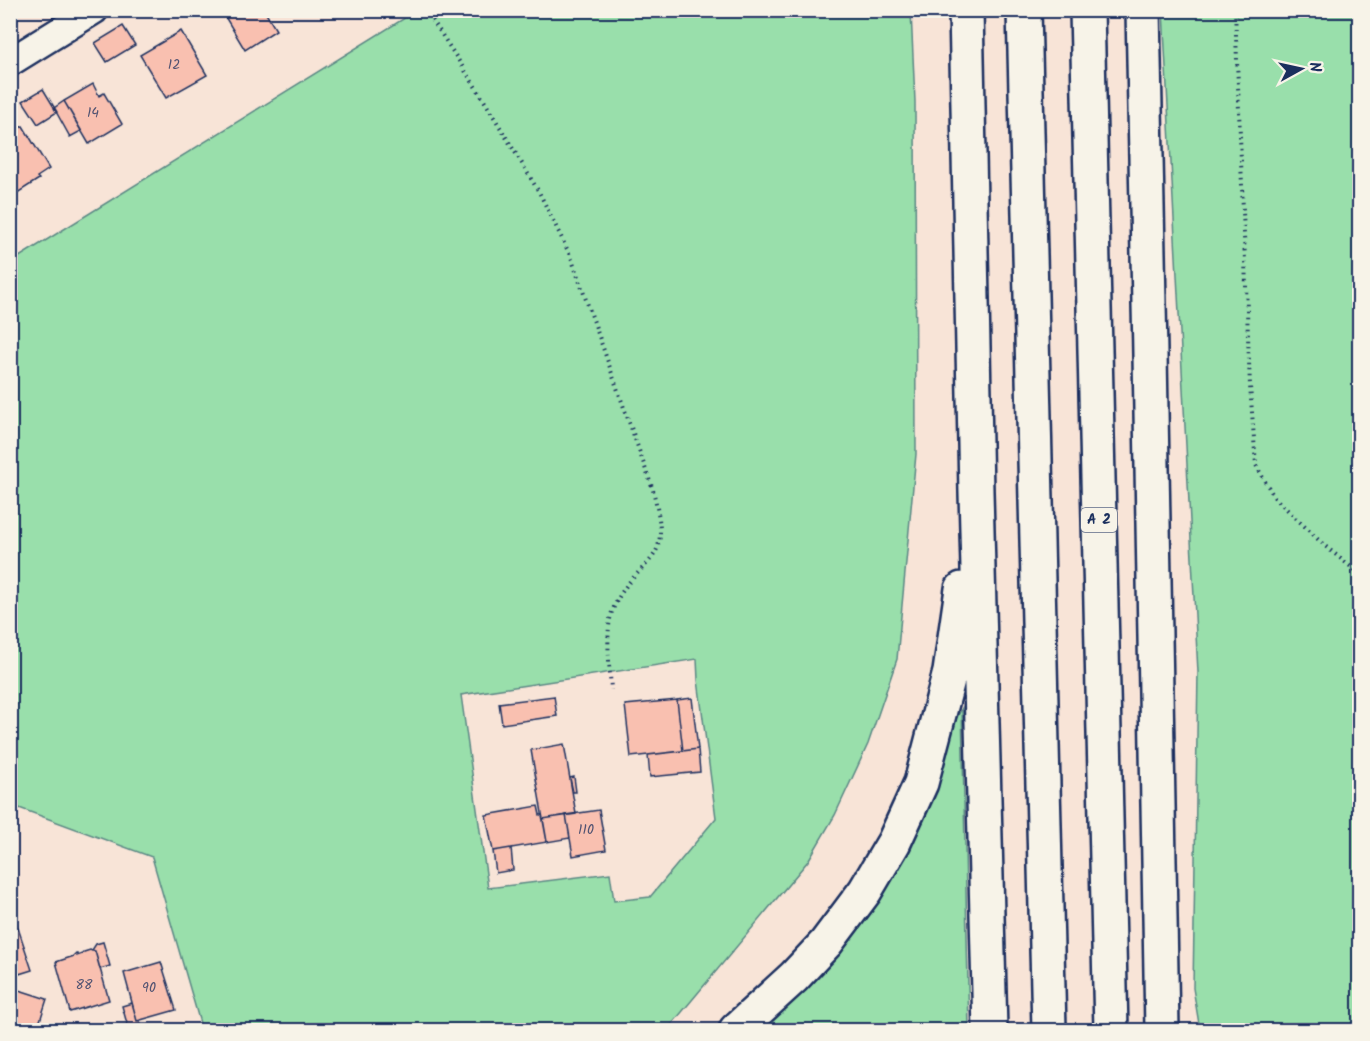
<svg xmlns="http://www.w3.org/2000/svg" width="1370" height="1041" viewBox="0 0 1370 1041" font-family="Kalam,sans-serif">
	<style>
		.green { fill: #99dfab; stroke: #5a8784; stroke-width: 1.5; fill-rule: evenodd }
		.building { fill: #f9c0b0; stroke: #1b2f5e; stroke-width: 1.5 }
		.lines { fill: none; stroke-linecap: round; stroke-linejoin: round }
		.street-casing { stroke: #1b2f5e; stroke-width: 32 }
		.highway-casing { stroke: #1b2f5e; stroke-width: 38 }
		.path { stroke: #1b2f5e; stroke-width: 4; stroke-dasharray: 1.5 4.5; stroke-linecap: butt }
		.street { stroke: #f7f3e8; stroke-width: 27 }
		.highway { stroke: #f7f3e8; stroke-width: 33 }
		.labels { text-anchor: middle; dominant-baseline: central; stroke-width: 5; stroke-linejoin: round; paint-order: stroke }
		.number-label { font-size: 14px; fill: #525372 }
		.shield { fill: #f7f3e8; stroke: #5d6a87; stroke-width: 1.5 }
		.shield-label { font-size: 15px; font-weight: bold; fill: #1b2f5e }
	</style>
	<rect width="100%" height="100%" fill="#f8e4d7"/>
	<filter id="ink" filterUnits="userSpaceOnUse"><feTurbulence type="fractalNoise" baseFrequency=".0167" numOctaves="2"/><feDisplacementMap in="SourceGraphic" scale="12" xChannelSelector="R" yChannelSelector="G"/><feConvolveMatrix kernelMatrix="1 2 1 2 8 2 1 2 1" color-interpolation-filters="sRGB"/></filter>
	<g filter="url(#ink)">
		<path class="green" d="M416 11H911L915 102 916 454 897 659 868 744 835 815 808 861 667 1030H202L152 857 11 805V262ZM697 659 698 680 716 818 650 897 614 901 610 873 488 888 461 695Z
			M1163 11H1359V1030H1200L1193 988 1198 672Z
			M962 708 969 1030H761L837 949 932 794 955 721Z"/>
		<path class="building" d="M221 10H264L276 30 245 50Z
			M123 26 135 45 107 62 95 43Z
			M181 31 207 75 166 98 140 55Z
			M93 84 99 96 104 93 122 124 89 144 64 101Z
			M43 89 57 112 38 124 23 101Z
			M64 101 81 131 70 137 54 108Z
			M23 126 49 169 37 177 39 179 11 197 10 133Z
			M554 696 557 716 502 724 499 703Z
			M692 698 698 749 683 751 677 700Z
			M677 700 683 751 631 757 625 705Z
			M564 744 576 814 543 819 531 750Z
			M698 749 700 772 650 777 648 755Z
			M574 777 576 792H573L570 778Z
			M538 806 540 815H542L547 842 493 851 486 815Z
			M599 810 606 850 573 856 566 815Z
			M566 815 570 838 547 842 543 819Z
			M511 848 513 870 496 873 493 851Z
			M13 913 32 970 19 974 16 968 10 970V914Z
			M103 942 110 966 100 969 95 951 92 950 96 944Z
			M90 950 92 951H95L109 1000 70 1012 56 962 74 956 76 954H77V956L82 954 84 952Z
			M161 962 176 1010 137 1021 124 973Z
			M10 987 47 999 37 1030H10Z
			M132 1003 137 1021H140L141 1024 128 1027 122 1006Z"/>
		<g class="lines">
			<defs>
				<path id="street" d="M10 62 94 10"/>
				<path id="highway" d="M966 10 976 492 990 1030
					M1024 10 1049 1030
					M1087 10 1111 1030
					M1143 10C1151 350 1155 691 1162 1030
					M736 1030 794 977 826 943 865 891 894 842 921 783 950 672 962 589"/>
			</defs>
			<use href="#street" class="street-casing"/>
			<use href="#highway" class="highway-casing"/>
			<path class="path" d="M426 10 482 97 539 192 571 257 653 490C657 508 664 532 657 549 653 559 644 566 637 574 626 584 617 598 612 612 605 631 610 669 611 690
				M1235 10 1250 386 1256 465 1274 497 1325 546 1360 574"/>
			<use href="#street" class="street"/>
			<use href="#highway" class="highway"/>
		</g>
	</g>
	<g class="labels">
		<g class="number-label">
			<text x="174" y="65">12</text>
			<text x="93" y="113">14</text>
			<text x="586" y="830">110</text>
			<text x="84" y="985">88</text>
			<text x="149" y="988">90</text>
		</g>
		<rect class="shield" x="1081" y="508" width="36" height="24" rx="4.5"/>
		<g class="shield-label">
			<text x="1099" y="520">A 2</text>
		</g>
	</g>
	<rect width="1370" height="1041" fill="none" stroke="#f7f3e8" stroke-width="36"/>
	<rect x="18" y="18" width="1334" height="1005" fill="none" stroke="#1b2f5e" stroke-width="2" filter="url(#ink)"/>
	<g transform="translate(1301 69) rotate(82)" stroke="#f7f3e8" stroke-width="4.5" paint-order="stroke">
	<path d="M0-4.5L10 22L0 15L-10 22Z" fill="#1b2f5e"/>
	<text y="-9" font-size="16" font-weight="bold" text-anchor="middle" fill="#1b2f5e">N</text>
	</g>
</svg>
